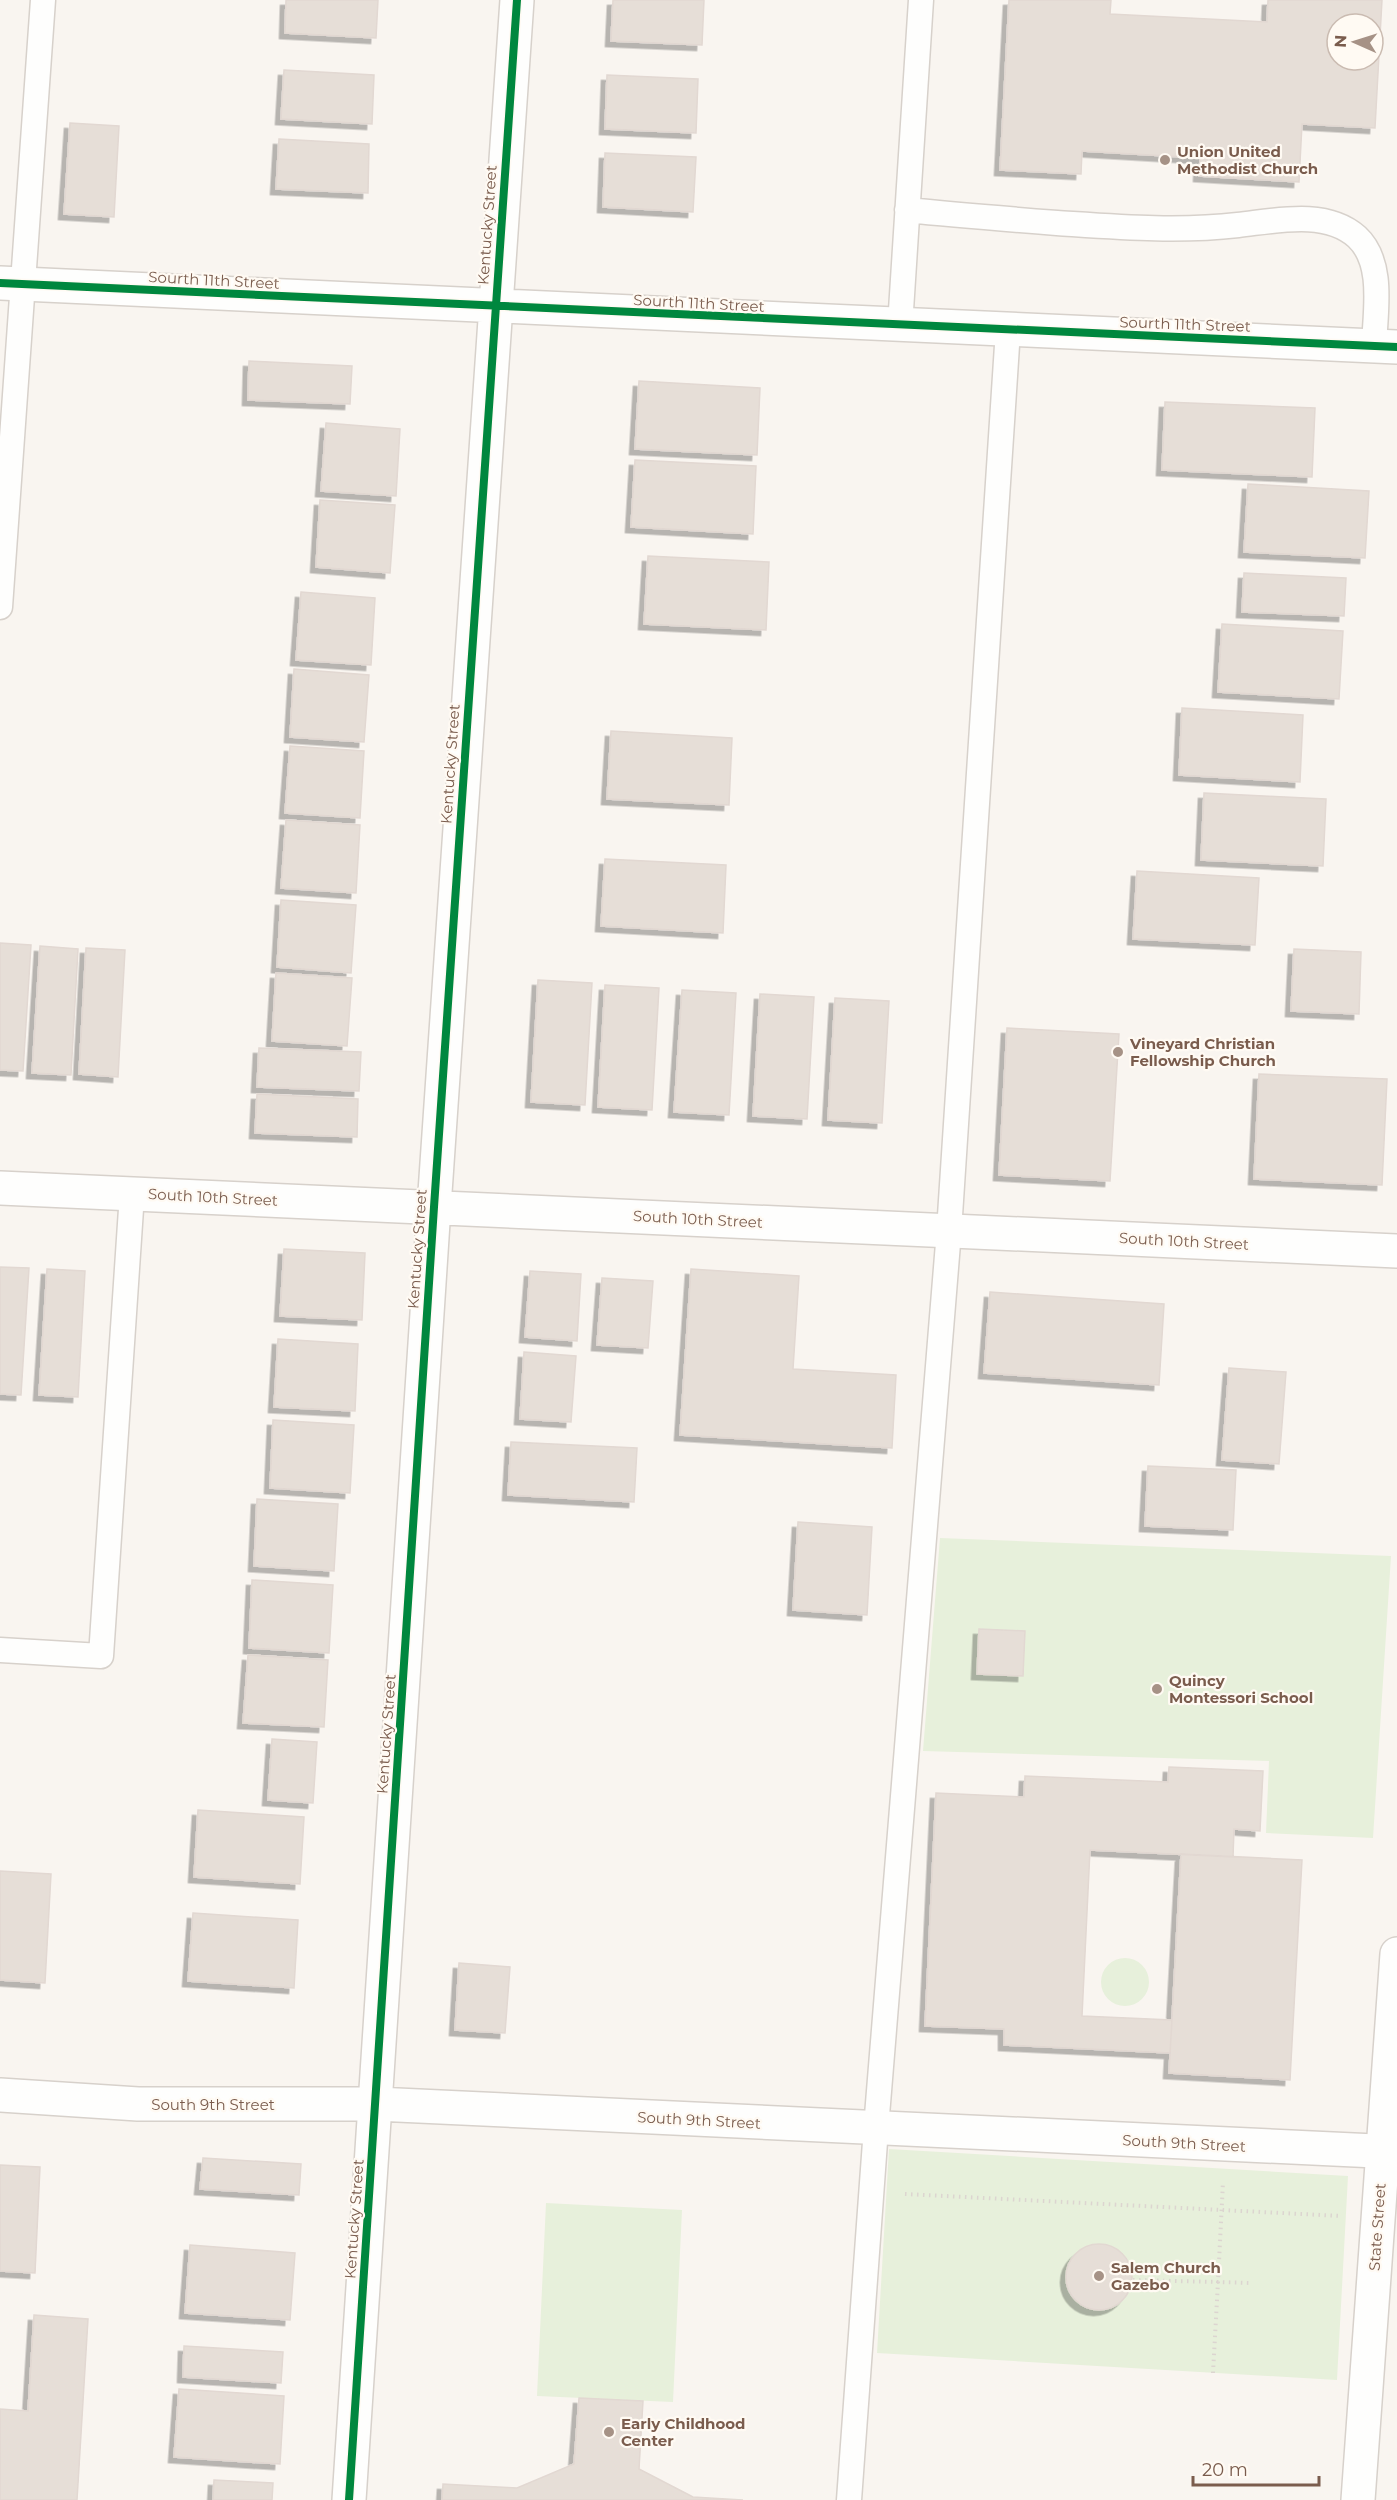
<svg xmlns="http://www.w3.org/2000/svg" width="1397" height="2500" viewBox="0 0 1397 2500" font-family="Montserrat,sans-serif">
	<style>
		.green { fill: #e7f0db }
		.building { fill: #e6ded7; stroke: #e2d8d2; stroke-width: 1.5; fill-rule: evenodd; filter: url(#shadow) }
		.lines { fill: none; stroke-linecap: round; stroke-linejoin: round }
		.service-casing { stroke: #d7d1cb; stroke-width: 27 }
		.minor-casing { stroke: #d7d1cb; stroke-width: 36 }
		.tertiary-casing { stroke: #d7d1cb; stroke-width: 36 }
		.path { stroke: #dcd5d0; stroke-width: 4; stroke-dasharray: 1.5 4.5; stroke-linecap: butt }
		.service { stroke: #fefefd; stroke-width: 24 }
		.minor { stroke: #fefefd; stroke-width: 33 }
		.tertiary { stroke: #fefefd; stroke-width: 33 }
		.cycleway-casing { stroke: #fffaf3; stroke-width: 11 }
		.cycleway { stroke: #00873e; stroke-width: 8 }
		.poi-dot { fill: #a69286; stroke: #fffaf3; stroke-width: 2 }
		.labels { text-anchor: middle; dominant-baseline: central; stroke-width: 4.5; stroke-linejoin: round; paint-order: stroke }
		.poi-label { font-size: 15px; font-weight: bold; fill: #7a5c4d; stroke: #fffaf3; text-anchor: start }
		.street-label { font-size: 15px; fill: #7a5c4d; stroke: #fffaf3 }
	</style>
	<defs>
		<filter id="shadow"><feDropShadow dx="-5.5" dy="5.5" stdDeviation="0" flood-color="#0004"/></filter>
	</defs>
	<rect width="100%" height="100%" fill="#f9f5f0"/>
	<path class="green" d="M940 1538 1391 1556 1373 1838 1266 1833 1269 1761 923 1751Z
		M1101 1982a24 24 0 1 1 48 0a24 24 0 1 1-48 0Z
		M889 2149 1348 2176 1337 2380 877 2353Z
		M546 2203 682 2210 673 2402 537 2396Z"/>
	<path class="building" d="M286 0H378L376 38 285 33Z
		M613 0H704L702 45 611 41Z
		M1009 0H1111L1110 14 1267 22 1268 0H1382L1375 128 1302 124 1299 182 1199 176 1200 158 1082 151 1081 174 1000 170ZM1337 24H1373V60H1337Z
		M284 70 374 75 372 124 281 119Z
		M607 75 698 79 696 133 605 129Z
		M70 123 119 126 114 217 64 214Z
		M279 139 369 144 368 193 276 189Z
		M605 153 696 157 693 212 603 207Z
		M249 361 352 366 350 404 248 400Z
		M639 381 760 388 757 455 635 449Z
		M1165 402 1315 408 1312 477 1162 470Z
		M326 423 400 429 396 496 321 491Z
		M635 460 756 466 753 534 631 527Z
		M1248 484 1369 491 1365 558 1244 552Z
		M320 500 395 505 390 573 316 567Z
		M648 556 769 562 766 630 644 624Z
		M1244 573 1346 578 1344 616 1242 612Z
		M301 592 375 598 371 665 296 660Z
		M1222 624 1343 631 1339 699 1218 692Z
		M294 669 369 675 364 742 290 737Z
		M1182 708 1303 715 1300 782 1179 775Z
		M611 731 732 738 729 805 607 799Z
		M290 746 364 751 360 818 285 813Z
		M1204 793 1326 799 1323 866 1201 860Z
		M286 820 360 825 356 893 281 888Z
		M605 859 726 865 723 933 601 926Z
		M1137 871 1259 878 1255 945 1133 939Z
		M281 900 356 905 351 973 277 967Z
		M0 943 31 945 23 1071 0 1070Z
		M40 946 78 949 71 1075 32 1073Z
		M86 948 125 950 118 1077 79 1074Z
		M1294 949 1361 952 1359 1014 1291 1011Z
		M276 973 352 978 347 1046 272 1041Z
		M538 980 592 983 585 1105 531 1102Z
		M605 985 659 988 652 1110 598 1107Z
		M682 990 736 993 729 1115 674 1112Z
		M760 994 814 997 807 1119 753 1116Z
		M835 998 889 1001 882 1123 828 1120Z
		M1007 1028 1119 1034 1110 1181 999 1175Z
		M259 1048 361 1052 359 1091 257 1087Z
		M1259 1074 1387 1079 1382 1185 1254 1179Z
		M257 1094 358 1099 357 1137 255 1133Z
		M284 1249 365 1253 362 1320 280 1316Z
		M0 1267 29 1268 21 1395 0 1394Z
		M47 1269 85 1271 78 1397 39 1395Z
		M691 1269 799 1276 793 1369 896 1375 892 1448 680 1435Z
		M530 1271 581 1274 577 1341 525 1337Z
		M602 1278 653 1281 648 1348 597 1345Z
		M990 1292 1164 1304 1159 1385 984 1373Z
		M278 1339 358 1344 355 1411 274 1407Z
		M524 1352 576 1356 571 1422 520 1419Z
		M1229 1368 1286 1372 1279 1464 1222 1460Z
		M273 1420 354 1425 350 1493 270 1488Z
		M511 1442 637 1448 634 1502 508 1495Z
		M1148 1466 1236 1470 1233 1530 1145 1526Z
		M257 1499 338 1504 334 1571 254 1566Z
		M798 1522 872 1527 867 1615 793 1610Z
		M252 1580 333 1585 329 1653 249 1648Z
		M979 1629 1025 1631 1023 1676 977 1674Z
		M248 1655 328 1660 324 1727 243 1723Z
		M272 1739 317 1742 313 1803 268 1800Z
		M1169 1767 1263 1771 1260 1831 1234 1829 1233 1857 1090 1850 1082 2016 1172 2020 1170 2053 1004 2045V2029L925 2026 936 1793 1024 1797 1025 1776 1168 1782Z
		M198 1810 304 1817 300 1884 194 1877Z
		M1181 1854 1302 1860 1290 2080 1169 2073Z
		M0 1871 51 1874 45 1983 0 1980Z
		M193 1913 298 1920 294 1988 188 1981Z
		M459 1963 510 1967 505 2033 455 2030Z
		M203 2158 301 2164 299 2195 200 2189Z
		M0 2165 40 2167 35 2273 0 2271Z
		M1066 2277a33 33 0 1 1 66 0a33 33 0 1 1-66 0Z
		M190 2245 295 2253 290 2320 185 2313Z
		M34 2315 88 2319 77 2500H0V2409L28 2411Z
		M184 2346 283 2352 281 2383 183 2377Z
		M179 2389 284 2396 280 2464 174 2457Z
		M579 2398 643 2401 639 2469 693 2497 743 2500H442L443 2484 517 2488 574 2464Z
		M214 2480 273 2483 272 2500H213Z"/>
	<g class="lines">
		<defs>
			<path id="service" d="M907 210C957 215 1007 219 1057 223 1118 227 1177 232 1238 225 1275 221 1326 209 1357 237 1385 263 1375 313 1374 346
				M900 326 921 0
				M0 607 43 0
				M0 1650 101 1656 132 1194
				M849 2500 876 2128 949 1231 1008 330"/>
			<path id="minor" d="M0 283 1397 347
				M0 1188 1397 1251
				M0 2095 138 2104H376L1397 2152
				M349 2500 434 1207 517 0"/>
			<path id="tertiary" d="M1358 2500 1397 1954"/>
		</defs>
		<use href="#service" class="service-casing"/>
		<use href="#minor" class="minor-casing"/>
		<use href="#tertiary" class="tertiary-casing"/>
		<path class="path" d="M905 2194 1341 2216
			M1133 2280 1218 2282 1223 2182
			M1213 2373 1218 2282 1251 2283"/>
		<use href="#service" class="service"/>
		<use href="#minor" class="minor"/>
		<use href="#tertiary" class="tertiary"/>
		<defs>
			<path id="cycleway" d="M0 283 1397 347
				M349 2500 434 1207 517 0"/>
		</defs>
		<use href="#cycleway" class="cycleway-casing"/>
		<use href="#cycleway" class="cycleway"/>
	</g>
	<g class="poi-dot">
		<circle cx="1165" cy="160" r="6"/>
		<circle cx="1118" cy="1052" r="6"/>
		<circle cx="1157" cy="1689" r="6"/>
		<circle cx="1099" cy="2276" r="6"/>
		<circle cx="609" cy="2432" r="6"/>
	</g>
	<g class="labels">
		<g class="poi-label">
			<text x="1177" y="151">Union United<tspan x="1177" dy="17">Methodist Church</tspan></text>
			<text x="1130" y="1043">Vineyard Christian<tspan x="1130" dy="17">Fellowship Church</tspan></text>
			<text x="1169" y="1680">Quincy<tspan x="1169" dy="17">Montessori School</tspan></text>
			<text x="1111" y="2267">Salem Church<tspan x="1111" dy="17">Gazebo</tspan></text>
			<text x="621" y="2423">Early Childhood<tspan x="621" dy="17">Center</tspan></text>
		</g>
		<g class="street-label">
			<text transform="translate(487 225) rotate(-86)">Kentucky Street</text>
			<text transform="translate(214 280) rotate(3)">Sourth 11th Street</text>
			<text transform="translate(699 303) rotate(3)">Sourth 11th Street</text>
			<text transform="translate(1185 324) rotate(2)">Sourth 11th Street</text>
			<text transform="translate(450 764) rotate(-86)">Kentucky Street</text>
			<text transform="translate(213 1197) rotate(3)">South 10th Street</text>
			<text transform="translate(698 1219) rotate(3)">South 10th Street</text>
			<text transform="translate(1184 1241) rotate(3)">South 10th Street</text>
			<text transform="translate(417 1249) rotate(-86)">Kentucky Street</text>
			<text transform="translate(386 1734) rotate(-86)">Kentucky Street</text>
			<text x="213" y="2104">South 9th Street</text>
			<text transform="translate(699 2120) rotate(3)">South 9th Street</text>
			<text transform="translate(1184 2143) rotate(3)">South 9th Street</text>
			<text transform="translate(354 2219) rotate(-86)">Kentucky Street</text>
			<text transform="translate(1377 2227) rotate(-86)">State Street</text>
		</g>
	</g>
	<g transform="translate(1355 42) rotate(273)"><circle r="28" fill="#fffaf3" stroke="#cabbb1" stroke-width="1.5"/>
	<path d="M0-4.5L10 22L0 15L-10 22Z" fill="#a69286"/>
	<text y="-9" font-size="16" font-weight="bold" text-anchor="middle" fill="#7a5c4d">N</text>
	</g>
	<path d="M1193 2476v9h126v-9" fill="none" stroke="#7a5c4d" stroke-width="3"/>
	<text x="1202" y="2476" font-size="18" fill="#7a5c4d" stroke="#fffaf3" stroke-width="4.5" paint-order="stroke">20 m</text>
</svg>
